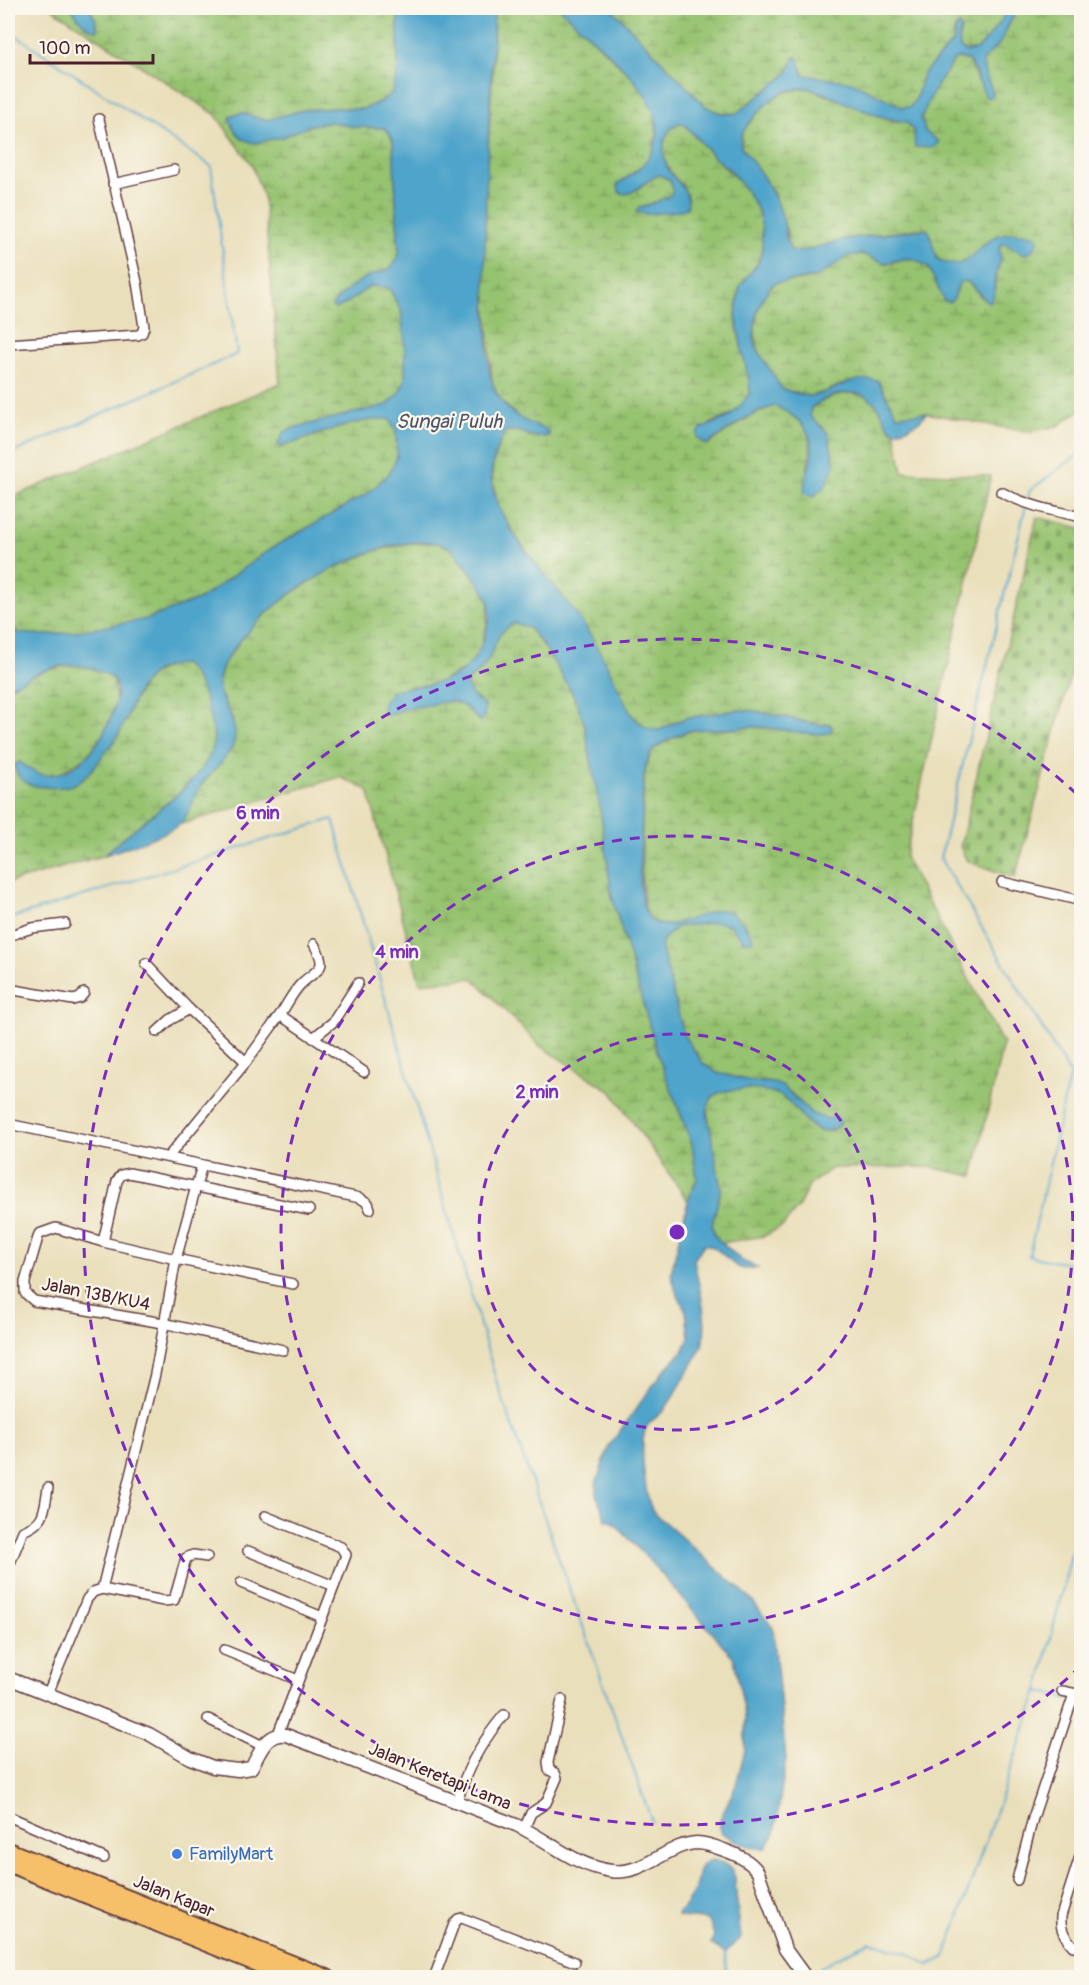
<svg xmlns="http://www.w3.org/2000/svg" width="1089" height="1985" viewBox="0 0 1089 1985" font-family="Pangolin,sans-serif">
	<style>
		.wetland { fill: url(#wetland-marsh); stroke: #70714e; stroke-width: 1.5 }
		.cemetery { fill: url(#cemetery-stones); stroke: #70714e; stroke-width: 1.5 }
		.water { fill: #4fa4cb; stroke: #4c627b; stroke-width: 1.5 }
		.lines { fill: none; stroke-linecap: round; stroke-linejoin: round }
		.stream { stroke: #4fa4cb; stroke-width: 2 }
		.minor-casing { stroke: #623c41; stroke-width: 12 }
		.tertiary-casing { stroke: #623c41; stroke-width: 15 }
		.trunk-casing { stroke: #623c41; stroke-width: 20 }
		.minor { stroke: #fff; stroke-width: 9 }
		.tertiary { stroke: #fff; stroke-width: 12 }
		.trunk { stroke: #f6c06b; stroke-width: 16 }
		.ring { fill: none; stroke: #7b2cbf; stroke-width: 3; stroke-dasharray: 10 8 }
		.shop-dot { fill: #3f7fe0; stroke: #fbf7ec; stroke-width: 2 }
		.labels { text-anchor: middle; stroke-width: 4.5; stroke-linejoin: round; paint-order: stroke }
		.street-label { font-size: 18px; fill: #4a1f2b; stroke: #fbf7ec }
		.shop-label { font-size: 18px; fill: #366cbe; stroke: #fbf7ec; text-anchor: start }
		.water-label { font-size: 20px; font-style: italic; fill: #4c546b; stroke: #fbf7ec }
		.centre { fill: #7b2cbf; stroke: #fbf7ec; stroke-width: 3 }
		.ring-label { font-size: 18px; text-anchor: middle; font-weight: bold; fill: #7b2cbf; stroke: #fbf7ec; stroke-width: 4.5; stroke-linejoin: round; paint-order: stroke }
	</style>
	<defs>
		<pattern id="wetland-marsh" width="20" height="14" patternUnits="userSpaceOnUse" patternTransform="scale(1.5)"><rect width="20" height="14" fill="#96c370"/><path d="M1 5h8M5 5V1M11 12h8M15 12V8" fill="none" stroke="#7c9e5c"/></pattern>
		<pattern id="cemetery-stones" width="16" height="16" patternUnits="userSpaceOnUse" patternTransform="scale(1.5)"><rect width="16" height="16" fill="#96c370"/><path d="M2 7V4a2 2 0 0 1 4 0v3zM10 15v-3a2 2 0 0 1 4 0v3z" fill="#7c9e5c"/></pattern>
	</defs>
	<rect width="100%" height="100%" fill="#fbf7ec"/>
	<filter id="ink" filterUnits="userSpaceOnUse"><feTurbulence type="fractalNoise" baseFrequency=".0167" numOctaves="2"/><feDisplacementMap in="SourceGraphic" scale="12" xChannelSelector="R" yChannelSelector="G"/><feConvolveMatrix kernelMatrix="1 2 1 2 8 2 1 2 1" color-interpolation-filters="sRGB"/></filter>
	<filter id="wash" filterUnits="userSpaceOnUse"><feTurbulence type="fractalNoise" baseFrequency=".008" numOctaves="4" result="noise"/><feDisplacementMap in="SourceGraphic" scale="24" xChannelSelector="R" yChannelSelector="G"/><feGaussianBlur stdDeviation="1.35" result="paint"/><feColorMatrix in="noise" values="0 0 0 0 0 0 0 0 0 0 0 0 0 0 0 0 0 1.4 0 .05"/><feComposite in="paint" operator="in"/></filter>
	<g filter="url(#wash)">
		<rect width="100%" height="100%" fill="#eadfbb"/>
		<!-- wetland -->
		<g class="wetland">
			<path d="M51 8H71L85 26 95 18 89 8H398V71L392 93 383 100 364 109 336 108 304 110 265 120 242 113 232 115 254 143 283 137 311 125 331 122 354 127 384 128 390 134 393 142 399 255C392 275 380 270 365 278 353 284 343 294 334 303L335 309 347 303 370 286 389 288 401 310 405 347V380L398 395 388 405 293 428 282 447C317 436 352 419 389 419L396 431 397 458 388 475 367 494 272 548 200 599 147 619 104 628 68 633 43 635 19 633 8 624V499L280 383 264 200 252 165 215 114Z"/>
			<path d="M494 8H560L635 80 654 107 657 135 652 152 646 163 618 184 619 192C633 200 646 177 660 175L670 180 673 190 669 197 643 207H639L645 214 676 211 687 208C686 203 686 194 684 189 681 182 672 177 669 170 660 154 661 131 679 123L684 124C694 134 703 145 712 155 728 172 750 187 759 210 764 225 766 251 757 264 752 271 744 278 741 286 737 293 737 305 736 313 734 333 754 380 749 394 744 410 726 418 711 423L702 443 707 445C729 431 749 414 775 406 818 425 813 444 804 484L825 429 810 416 809 411C816 402 828 398 838 395 861 389 873 395 884 417 887 424 888 427 895 431L903 472 991 476 905 857 1003 1044 973 1176 929 1167 833 1168 809 1185 798 1208 783 1226 764 1236 722 1243 714 1235 712 1225 721 1189 707 1111C709 1105 709 1099 715 1095 729 1086 770 1088 783 1097 795 1106 803 1123 817 1130 824 1133 832 1130 839 1126L812 1114 791 1093 774 1083 751 1081 717 1073 702 1062 684 1036 661 946 665 938 676 927 717 922 730 925 738 935 747 927 731 912 721 910 695 919 670 925 658 924 651 920 645 911 642 879V824L645 770 652 750 672 738 696 729 721 730 755 727 820 734 829 724 820 725 756 711 737 710 685 718 659 730 649 729 641 724 631 714 500 511C490 478 488 464 505 432 521 426 529 439 548 436L538 426 523 421 511 410 500 400 492 382 484 271 485 200 493 66Z"/>
			<path d="M611 8H1008L998 26 978 49 965 52 960 48 959 38 961 29 955 28 952 43 923 74 916 99 910 107H902L804 75 797 57H795L788 72 782 78 737 113C724 116 717 112 705 106Z"/>
			<path d="M1017 8H1081V409L1058 426 1028 432 926 413 897 415 878 381 840 385 825 392 809 396 782 389C763 360 746 341 760 305 763 297 767 287 775 283 784 279 794 282 803 280 807 280 812 277 816 275 830 269 843 253 860 254 870 254 880 265 891 263 900 261 906 256 917 260 933 266 938 287 945 301L954 298 959 283 964 281 968 282 983 299 995 292C993 277 1003 263 999 248L1002 244H1008L1021 253 1038 241 984 244C969 260 959 272 937 259L931 241 915 229 846 239 800 252 791 250 786 242 787 232 775 195 741 147 740 140 741 133 764 105 778 95 788 91 807 88 891 120 907 122 912 127 916 139 937 140 925 131 921 118 934 90 954 60 959 58 969 61 977 80 994 93 984 74 983 60 1000 43Z"/>
			<path d="M410 543H438L453 550 480 585 489 601 487 624 480 650 467 668 436 684 407 687 393 714C409 707 446 695 462 705 469 710 474 717 480 721L479 700 471 694 466 683C472 677 480 672 484 666 497 649 493 633 515 623L529 628 546 649 574 696 584 722 601 814 612 897 659 1058 692 1144 697 1179 688 1201 611 1091 540 1046 473 978 420 983 368 790 340 777 181 824 200 787 222 761 233 719 219 691V681L224 663 248 630 284 598 326 572 371 552Z"/>
			<path d="M172 664H185C197 677 205 695 209 713 212 726 217 741 211 753 193 793 134 823 105 855L8 883V688C39 670 83 652 114 680L116 705 102 736 86 757 60 773 47 775 36 773 19 762V777L83 780 119 734 136 696 151 675Z"/>
		</g>
		<!-- cemetery -->
		<polygon class="cemetery" points="1037,517 1081,528 1081,637 1015,878 967,861 960,847"/>
		<!-- water -->
		<g class="water">
			<path d="M71 8H89L95 18 98 30C85 31 78 16 71 8Z"/>
			<path d="M398 8H494C491 113 481 218 487 323 488 347 486 379 500 399 513 418 530 423 549 431V435C534 443 521 426 505 432 497 447 489 467 492 484 502 537 556 581 584 625 602 652 616 684 631 714L641 724 649 729 659 730 685 718 737 710 756 711 820 725 830 724 832 727 830 733 820 734C799 734 778 728 757 727 745 727 733 729 721 729 697 730 690 728 668 740 663 743 656 746 653 750 641 764 643 803 642 821 641 843 637 893 646 912 659 942 700 911 720 910 734 909 747 927 753 938L752 941H744L730 925 717 922 676 927 665 938 661 946 684 1036 702 1062 717 1073 751 1081 774 1083 782 1086 812 1114 827 1119 836 1117 841 1123C834 1129 825 1134 816 1129 803 1121 795 1105 783 1097 769 1088 729 1086 715 1095 709 1099 709 1105 707 1111L721 1189 712 1225 714 1235 742 1261 759 1268C754 1268 748 1269 744 1269 729 1266 722 1247 704 1244L694 1260C698 1284 709 1319 703 1342 701 1352 671 1401 664 1410 659 1416 651 1420 647 1426 638 1441 645 1496 653 1512L750 1598 773 1628 786 1759 775 1833 766 1848C750 1850 734 1840 720 1832V1819L736 1785 745 1750V1715L734 1658 651 1562 613 1522 606 1520 596 1494V1484L609 1446 662 1373 683 1351 689 1338 686 1311 676 1292 671 1273 688 1201 697 1179 692 1144 659 1058 612 897 601 814 584 722 574 696 546 649 529 628 515 623C493 633 497 649 484 666 480 672 472 677 466 683L471 694 485 706 484 717 480 721 464 706 452 701 404 709 386 715 382 708 384 701 393 690C419 685 445 686 466 668 480 657 493 620 489 602 488 594 459 555 453 550 449 547 441 543 436 543 393 536 336 565 301 587 275 604 212 656 219 690 223 706 236 719 235 737 235 752 208 775 199 788 193 799 189 816 180 824 170 834 120 849 105 855 134 823 193 793 211 753 217 741 212 726 209 713 205 695 197 677 184 664 173 664 160 667 151 675 135 690 129 713 120 732 116 740 110 747 104 754 84 783 72 792 36 786 24 784 17 777 14 765L19 762C29 768 36 775 48 775 61 775 75 767 85 758 100 745 125 700 114 680 111 675 103 673 98 671 68 656 34 673 8 688V624L19 633 43 635 68 633 147 619 200 599 272 548 367 494 388 475 397 457 396 431 389 419C352 419 316 436 281 447L278 444 284 432 293 428 387 405 398 395 405 380V347L401 310 389 288 370 286 347 303 335 309 332 306C339 296 354 284 365 278 380 270 392 275 399 255L393 142 390 134 384 128 354 127 331 122 311 125 283 137 254 143 242 139 234 129 230 119 232 115 242 113 265 120 304 110 336 108 364 109 383 100 392 92 398 71Z"/>
			<path d="M560 8H611L705 106C717 112 724 116 737 113L782 78 788 72 795 57 798 58 804 75 852 82 902 107H910L916 99 923 74 952 43 957 26 959 25 961 29 959 38 960 48 965 52 978 49 998 26 1008 8H1017L1000 43 983 60C982 74 992 84 993 96L987 98C981 90 974 65 969 61 966 59 962 59 959 58L954 60 934 90 921 118 925 131 939 142 933 148 915 147 914 132 907 122C882 119 860 109 837 99 828 95 817 89 807 88 786 87 768 100 756 115 748 125 738 133 741 147 758 168 773 189 782 215 786 227 784 240 791 250L800 252 846 239 925 229 929 231 937 259C970 278 975 241 1003 234 1013 231 1026 233 1036 236L1038 241 1033 250 1026 254C1017 253 1012 244 1002 244L999 248 1001 257 994 283 995 292 992 300 988 302 968 282 964 281 959 283 954 298 950 302 944 301 929 268 918 261 908 258 884 263 862 254 848 256 817 277 775 283 769 288 763 298 756 315 754 339 757 349 782 389C790 391 801 396 809 396 834 395 846 374 878 381L897 415 926 413C919 424 907 429 895 431 885 426 885 417 879 408 862 384 831 392 811 408L810 416 828 433 835 465 825 486 813 497 804 493C804 479 811 465 812 451 812 428 794 414 775 406L759 411 743 420 706 445 697 437 698 432 703 428 729 417 740 406 750 393 749 380 742 351 736 316 740 286 759 262 762 253V229L758 210 747 192 731 171 714 157 684 124 679 123C661 131 660 156 670 172 678 184 691 191 687 208 676 212 647 216 636 212L639 207H643L669 197 673 190 670 180 660 175C646 177 633 200 619 192L618 184C716 125 606 56 560 8Z"/>
			<path d="M713 1860C727 1863 737 1871 735 1885L741 1938 725 1953 711 1944 714 1935 709 1921C698 1917 689 1919 678 1916V1913C687 1905 695 1892 697 1880 699 1869 700 1862 713 1860Z"/>
		</g>
		<g class="lines">
			<!-- stream -->
			<g class="stream">
				<polyline points="8,30 211,166 237,354 8,455"/>
				<polyline points="1027,500 1030,490 1082,452"/>
				<polyline points="1026,505 940,858 1070,1074 1029,1256 1082,1267"/>
				<polyline points="8,919 333,819 497,1383 652,1822"/>
				<polyline points="1038,1691 1070,1699"/>
				<polyline points="725,1950 727,1978"/>
				<polyline points="810,1974 836,1958 870,1942 908,1953 929,1965 945,1957 1038,1691 1082,1510"/>
			</g>
		</g>
	</g>
	<g filter="url(#ink)">
		<g class="lines">
			<defs>
				<g id="minor">
					<polyline points="113,184 174,170"/>
					<polyline points="8,344 138,335 142,333 144,327 137,282 99,119"/>
					<path d="M1001 492C1027 506 1054 511 1082 517"/>
					<polyline points="1002,882 1082,901"/>
					<polyline points="8,936 32,928 65,924"/>
					<polyline points="146,963 189,1009"/>
					<polyline points="8,989 73,1000 80,998 84,993"/>
					<path d="M280 1015C287 1005 293 991 302 983 318 968 329 970 314 944"/>
					<polyline points="157,1032 170,1020 189,1009 246,1062"/>
					<polyline points="313,1038 333,1022 358,983"/>
					<polyline points="8,1124 360,1198 368,1203 370,1209"/>
					<polyline points="168,1157 246,1062 280,1015 364,1072"/>
					<polyline points="103,1242 117,1181 121,1175 129,1173 309,1210"/>
					<polyline points="283,1350 163,1323 34,1301 25,1293 25,1282 39,1234 56,1228 103,1242 176,1259 293,1284"/>
					<polyline points="265,1516 341,1547 346,1555 278,1734"/>
					<polyline points="248,1551 334,1586"/>
					<path d="M8 1568 23 1531C46 1522 44 1510 48 1488"/>
					<polyline points="241,1583 322,1617"/>
					<polyline points="102,1589 164,1601 174,1600 186,1558 193,1555 207,1557"/>
					<polyline points="224,1650 298,1680"/>
					<polyline points="1062,1691 1082,1695"/>
					<polyline points="48,1693 87,1599 93,1592 102,1589 155,1374 176,1259 202,1165"/>
					<polyline points="208,1719 263,1746"/>
					<path d="M457 1802C465 1771 483 1740 504 1715"/>
					<polyline points="8,1816 104,1858"/>
					<polyline points="524,1829 531,1813 546,1803 557,1778 555,1773 549,1770 548,1762 562,1700"/>
					<polyline points="1017,1880 1033,1818 1074,1694"/>
					<path d="M1073 1946C1064 1936 1060 1929 1061 1916L1082 1850"/>
					<polyline points="434,1978 454,1924 458,1919 462,1918 575,1962"/>
				</g>
				<path id="tertiary" d="M8 1678 149 1734 190 1758 213 1767 238 1770 251 1768C260 1753 266 1732 286 1735L516 1825C549 1840 572 1865 611 1871 644 1876 667 1844 697 1843 706 1843 716 1847 724 1850 738 1855 749 1860 758 1872L785 1949 806 1978"/>
				<g id="trunk">
					<polyline points="8,1851 327,1978"/>
					<polyline points="8,1863 294,1978"/>
				</g>
			</defs>
			<!-- minor casing -->
			<use href="#minor" class="minor-casing"/>
			<!-- tertiary casing -->
			<use href="#tertiary" class="tertiary-casing"/>
			<!-- trunk casing -->
			<use href="#trunk" class="trunk-casing"/>
			<!-- minor -->
			<use href="#minor" class="minor"/>
			<!-- tertiary -->
			<use href="#tertiary" class="tertiary"/>
			<!-- trunk -->
			<use href="#trunk" class="trunk"/>
		</g>
	</g>
	<!-- distance rings -->
	<g class="ring">
		<circle cx="677" cy="1232" r="198"/>
		<circle cx="677" cy="1232" r="396"/>
		<path d="M1081 1666A593 593 0 1 1 1081 798"/>
	</g>
	<!-- markers -->
	<circle class="shop-dot" cx="177" cy="1854" r="6"/>
	<g class="labels">
		<!-- street labels -->
		<g class="street-label">
			<text transform="translate(96 1294) rotate(11)" y="6">Jalan 13B/KU4</text>
			<text transform="translate(440 1776) rotate(22)" y="6">Jalan Keretapi Lama</text>
			<text transform="translate(174 1896) rotate(22)" y="6">Jalan Kapar</text>
		</g>
		<!-- shop labels -->
		<g class="shop-label">
			<text x="189" y="1860">FamilyMart</text>
		</g>
		<!-- water labels -->
		<g class="water-label">
			<text x="449" y="428">Sungai Puluh</text>
		</g>
	</g>
	<circle cx="677" cy="1232" r="9" class="centre"/>
	<g class="ring-label">
		<text x="258" y="819">6 min</text>
		<text x="397" y="958">4 min</text>
		<text x="537" y="1098">2 min</text>
	</g>
	<!-- margin -->
	<rect width="1089" height="1985" fill="none" stroke="#fbf7ec" stroke-width="30"/>
	<!-- scale -->
	<path d="M30 54v9h123v-9" fill="none" stroke="#4a1f2b" stroke-width="3"/>
	<text x="39" y="54" font-size="18" fill="#4a1f2b" stroke="#fbf7ec" stroke-width="4.5" paint-order="stroke">100 m</text>
</svg>
